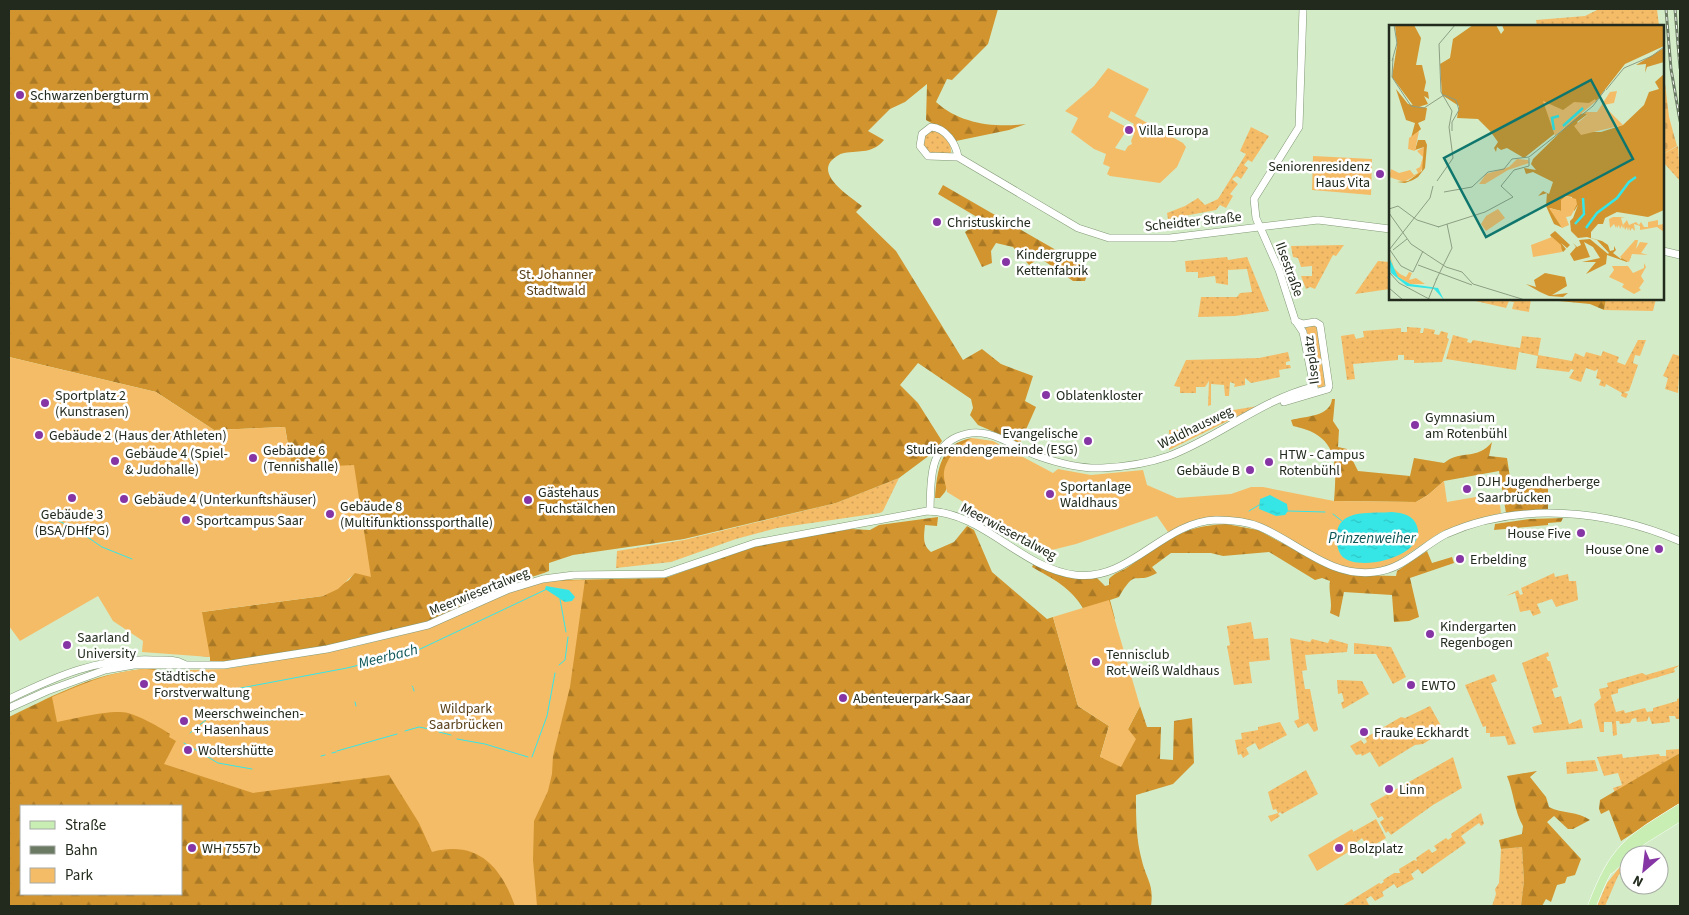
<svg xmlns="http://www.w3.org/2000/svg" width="1689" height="915" viewBox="0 0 1689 915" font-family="'Source Sans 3',sans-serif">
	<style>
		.grass { fill: url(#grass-dots) }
		.forest { fill: url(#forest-firs); fill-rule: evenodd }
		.cemetery { fill: url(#cemetery-stones) }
		.park { fill: #f5bc68; fill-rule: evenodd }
		.water { fill: url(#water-ripples) }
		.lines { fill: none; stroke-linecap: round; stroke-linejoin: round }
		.stream { stroke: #36e6e7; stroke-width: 1 }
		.secondary-casing { stroke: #819875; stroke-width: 8 }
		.primary-casing { stroke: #fff; stroke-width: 9 }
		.secondary { stroke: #fff; stroke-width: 7 }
		.primary { stroke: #c8eeb3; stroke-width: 8 }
		.rail-casing { stroke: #6b7a63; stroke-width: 3 }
		.rail { stroke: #fff; stroke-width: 1; stroke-dasharray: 4; stroke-linecap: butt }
		.poi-dot { fill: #8635a4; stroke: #fff; stroke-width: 2 }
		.labels { text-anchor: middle; stroke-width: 5; stroke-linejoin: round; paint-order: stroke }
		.poi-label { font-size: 14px; fill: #212a1c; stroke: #fff; text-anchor: start }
		.street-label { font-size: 14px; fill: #212a1c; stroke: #fff }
		.park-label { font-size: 14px; fill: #583f17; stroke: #fff }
		.water-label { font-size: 15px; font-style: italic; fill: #0d5656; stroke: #fff }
		.inset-river { fill: none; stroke: #36e6e7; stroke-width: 2.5 }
		.inset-road { fill: none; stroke: #8c9e83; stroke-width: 1 }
		.view { fill: #0f766e; fill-opacity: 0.15; stroke: #0f766e; stroke-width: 2.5 }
		.inset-edge { fill: none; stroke: #212a1c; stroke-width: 2.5 }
	</style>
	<defs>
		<pattern id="grass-dots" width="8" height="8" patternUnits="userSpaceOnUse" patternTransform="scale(1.25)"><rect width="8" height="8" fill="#f5bc68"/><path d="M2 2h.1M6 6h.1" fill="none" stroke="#d2a25a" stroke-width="1.8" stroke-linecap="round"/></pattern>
		<pattern id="forest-firs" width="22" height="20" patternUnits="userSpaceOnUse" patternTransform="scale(1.25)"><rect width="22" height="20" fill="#d2942e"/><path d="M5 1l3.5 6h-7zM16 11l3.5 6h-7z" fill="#aa7926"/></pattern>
		<pattern id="cemetery-stones" width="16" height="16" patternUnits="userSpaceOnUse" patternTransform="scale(1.25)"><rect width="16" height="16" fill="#f5bc68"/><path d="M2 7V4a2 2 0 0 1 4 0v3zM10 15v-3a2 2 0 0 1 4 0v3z" fill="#d2a25a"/></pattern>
		<pattern id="water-ripples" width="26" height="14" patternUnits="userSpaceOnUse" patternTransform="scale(1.25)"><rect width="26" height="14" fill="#36e6e7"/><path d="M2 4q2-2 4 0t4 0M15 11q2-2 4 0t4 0" fill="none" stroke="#2fc5c6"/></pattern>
	</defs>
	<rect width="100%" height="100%" fill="#d3ecc7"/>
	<!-- grass -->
	<g class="grass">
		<polygon points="1599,9 1657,9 1659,26 1537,26 1536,20 1585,16"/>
		<polygon points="1251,127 1269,136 1252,162 1248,160 1244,165 1248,168 1241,179 1237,176 1232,179 1238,184 1230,194 1233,196 1226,208 1220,205 1216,210 1168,219 1167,213 1185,206 1198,198 1205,205 1218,199 1246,154 1240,151"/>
		<path d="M932 130C943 132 952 142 951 154H932L923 147V136Z"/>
		<polygon points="1678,146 1680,181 1663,162 1663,154"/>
		<polygon points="1344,245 1336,256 1333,255 1315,289 1310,287 1306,289 1301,276 1312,276 1312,266 1301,267 1298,258 1293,257 1291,246"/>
		<polygon points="1227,257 1228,260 1247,257 1269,311 1235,316 1198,317 1201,297 1237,297 1240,293 1252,292 1247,269 1228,270 1228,285 1216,283 1215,276 1198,278 1198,272 1186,272 1185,261"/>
		<polygon points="1378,261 1390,262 1390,289 1355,294"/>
		<polygon points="1467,299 1531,299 1529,312 1512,309 1514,302 1509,301 1506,308"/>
		<polygon points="1606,299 1656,299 1653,311 1604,310"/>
		<polygon points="1407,327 1421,328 1420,333 1423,333 1424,328 1435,330 1434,334 1439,335 1441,331 1448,333 1447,338 1449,339 1442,362 1414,363 1414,360 1404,360 1404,355 1398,355 1398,360 1353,364 1355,379 1347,380 1341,336 1354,334 1356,339 1364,337 1363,331 1401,328 1401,332 1407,332"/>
		<polygon points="1453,335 1468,339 1467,342 1471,343 1473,340 1520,348 1522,336 1541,338 1538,355 1572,361 1575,353 1584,357 1586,352 1601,356 1603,351 1619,357 1617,362 1625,365 1638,340 1646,340 1640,356 1635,355 1633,363 1638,365 1629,391 1624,392 1628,394 1626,398 1621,396 1622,393 1606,384 1605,387 1599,385 1601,380 1596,378 1598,369 1595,371 1586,368 1581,382 1569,378 1574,370 1571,369 1569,372 1536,368 1538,356 1519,352 1516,370 1446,359"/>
		<polygon points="1288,352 1290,361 1286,362 1286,365 1290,365 1291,368 1279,370 1280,377 1251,383 1245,378 1245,385 1234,387 1235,384 1230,382 1229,396 1225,396 1224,385 1211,384 1211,405 1208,406 1209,381 1205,387 1196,387 1196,393 1180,393 1180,387 1174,386 1186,360 1259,358"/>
		<polygon points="1673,354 1680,356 1678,393 1665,389 1668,378 1663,376"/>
		<polygon points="1258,406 1169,450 1169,430 1207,429 1207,417 1210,416 1210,423 1223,419 1221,412"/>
		<polygon points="899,478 883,511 880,513 777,528 736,539 671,562 616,568 617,551 684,540 836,503"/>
		<polygon points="1554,573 1555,577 1568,574 1569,581 1576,581 1578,600 1556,607 1552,599 1537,604 1541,613 1533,616 1530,610 1520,612 1515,593 1506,596 1518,590 1520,595 1523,594 1521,588"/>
		<polygon points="1251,622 1254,639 1268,638 1270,660 1249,662 1252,683 1234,685 1227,646 1230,645 1227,626"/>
		<polygon points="1290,638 1310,642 1312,639 1328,643 1330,639 1348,644 1347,652 1305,655 1307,670 1302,671 1305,689 1310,689 1318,730 1314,732 1308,723 1298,728 1294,721 1299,719"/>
		<polygon points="1354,643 1391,647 1406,677 1393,684 1376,654 1354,654"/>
		<polygon points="1548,652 1549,656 1546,657 1548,661 1550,661 1558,687 1552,689 1555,698 1561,696 1569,724 1581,719 1583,728 1534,733 1532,727 1542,724 1522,663"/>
		<polygon points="1680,665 1674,669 1675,672 1618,689 1618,693 1611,695 1616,712 1624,710 1625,713 1645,708 1647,712 1653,711 1653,708 1677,701 1677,699 1680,698 1680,719 1676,719 1675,716 1669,716 1670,722 1652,724 1649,716 1647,721 1637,722 1636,718 1632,719 1630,723 1620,724 1619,721 1616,721 1617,735 1613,736 1612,722 1604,722 1604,732 1600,732 1594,704 1601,698 1599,689 1608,687 1607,683 1642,673 1646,675"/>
		<polygon points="1494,674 1497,681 1491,683 1516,744 1508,745 1505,736 1490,737 1490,733 1486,733 1486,726 1483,727 1465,685"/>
		<polygon points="1337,680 1362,681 1369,694 1343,709 1341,703 1344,701 1342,693 1338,694"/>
		<polygon points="1430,706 1444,731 1423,744 1415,745 1379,767 1370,752 1362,756 1361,754 1356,755 1350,746 1361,740 1364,744 1367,742 1365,738 1401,717 1405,718"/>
		<polygon points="1280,722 1287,735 1259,750 1255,743 1246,748 1249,754 1243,758 1241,754 1238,755 1235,740 1242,739 1241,733 1258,730 1258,727"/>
		<polygon points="1680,749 1680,753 1615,793 1613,788 1622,785 1618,773 1604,776 1597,757 1622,754 1623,758 1659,754 1660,756 1666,756 1666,750"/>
		<polygon points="1453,757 1462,788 1433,805 1391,835 1388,831 1386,833 1380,822 1384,819 1382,816 1378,818 1370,804"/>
		<polygon points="1595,760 1598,771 1567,774 1566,762"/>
		<polygon points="1306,770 1318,794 1282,814 1280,812 1278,814 1280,816 1271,822 1268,816 1278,813 1276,809 1273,810 1268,792"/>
		<polygon points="1481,813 1484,824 1481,826 1479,823 1461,836 1466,843 1422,874 1418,869 1411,874 1414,879 1397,888 1394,884 1382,892 1384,896 1375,901 1371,896 1366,899 1369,905 1366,906 1342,906 1379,883 1381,884 1384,882 1383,880 1394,873 1400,873 1399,869 1414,860 1417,861 1416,858 1429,849 1432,853 1437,850 1434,846 1446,838 1448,840 1452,837 1451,834"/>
		<polygon points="1376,819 1386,838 1374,845 1372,843 1367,846 1362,838 1358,841 1353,832"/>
		<polygon points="1522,847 1524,881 1521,906 1492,906 1496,894 1495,889 1499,883 1501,849"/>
		<polygon points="1623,863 1627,866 1618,876 1605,906 1597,906 1607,883"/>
	</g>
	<!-- forest -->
	<g class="forest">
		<path d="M9 9H998L988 44 952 80 947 79 936 102C960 124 995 128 1026 124L1009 130 956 141 950 134 926 120 927 84 905 102 890 109 868 131 884 140C872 154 861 150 844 153 839 154 835 157 831 161 818 177 851 197 862 206L856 212 896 251 963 360 982 349 1001 364 1033 376 1025 401 1036 407 1020 443 978 425 970 415 973 408 971 399 918 363 900 385 918 403 942 441 934 452 899 478 836 503 684 539 573 555 549 563V571L544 573 510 584 426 622 332 645 238 661H210V657L201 656 174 621 202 612 323 596 349 580 355 572 292 468 285 427 214 430 156 392 9 357Z"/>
		<polygon points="943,185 1089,269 1085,281 1073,281 1040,258 1029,265 1013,247 996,243 991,251 992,263 982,267 965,232 982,220 938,194"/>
		<polygon points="1538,299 1606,299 1604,310 1590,304"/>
		<path d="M1332 399H1335L1333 421 1339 430 1338 447 1347 449 1358 471 1410 476 1414 458 1444 463C1461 449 1477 461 1492 442L1489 456 1507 458 1511 484 1548 480V509L1506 513 1499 471 1444 481 1428 495 1416 502 1334 501C1337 462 1338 435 1293 426L1291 420C1306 416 1330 417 1332 399Z"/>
		<path d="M972 438 966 444 945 492 940 498H935C937 471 940 443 972 438Z"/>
		<path d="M938 517 937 526 925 525C924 536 922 545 931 552L954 542 967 526 974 530 992 572 1047 619 1053 617 1078 706 1109 726 1100 757 1128 729 1140 706 1147 727H1161L1160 759 1173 760 1174 721 1192 718 1194 763 1173 784 1136 795C1136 818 1136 839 1142 861 1147 881 1154 884 1151 906H9V717C47 699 88 676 130 671 137 670 146 668 153 669 164 671 180 678 190 670L293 686 552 583 563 580 665 578 741 551 771 542 851 529 870 530 879 525ZM21 806H181V894H21Z"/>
		<polygon points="1563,518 1561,522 1548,523 1548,525 1494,530 1495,524 1530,519"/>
		<path d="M1226 524 1258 530 1306 556 1354 575 1396 576 1397 571 1427 551 1432 563 1452 557 1454 563 1410 578 1419 617 1409 621 1394 622 1392 595 1344 592 1339 617 1330 613C1333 602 1328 592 1330 581L1322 578 1315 580 1269 552 1223 556 1211 553H1171L1152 567 1157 573C1134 586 1137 566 1119 597L1110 600 1115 619 1084 610C1072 588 1053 579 1032 567L1034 563 1067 577 1097 578 1105 586 1109 585V579C1114 573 1122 571 1128 567 1165 542 1180 526 1226 524Z"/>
		<polygon points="1680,753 1680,803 1621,841 1609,810 1601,814 1599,809 1600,800"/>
		<path d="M1537 771 1530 777 1546 797 1549 807C1562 814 1578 811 1590 820L1573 829H1568L1554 816 1547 822 1581 859 1575 875 1567 877 1565 883 1557 885 1551 902 1546 899 1542 906H1521L1524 881 1522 847 1501 849 1499 840 1522 834 1523 826C1514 811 1514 793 1507 776Z"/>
	</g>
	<!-- cemetery -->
	<polygon class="cemetery" points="1663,66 1669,117 1677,146 1663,154"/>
	<!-- park -->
	<g class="park">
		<path d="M1108 68 1149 89 1135 116 1183 143 1186 147 1177 167 1160 183 1110 176 1107 174 1110 167 1103 164 1106 154 1094 149 1071 132 1078 118 1065 111 1094 86ZM1111 111 1134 124 1130 132 1134 134 1131 141 1132 144 1128 146 1125 151 1115 148 1128 128 1108 117Z"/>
		<polygon points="1313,156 1372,159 1371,195 1312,190"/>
		<polygon points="1308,325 1317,326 1327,384 1321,388 1316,386 1305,329"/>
		<polygon points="9,357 156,392 214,430 285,427 292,468 354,465 371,577 355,573 338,589 323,596 202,612 210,657 142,652 143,641 113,621 98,596 20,641 9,626"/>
		<path d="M972 438 993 441 1053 473 1058 469 1091 475 1143 470 1147 485 1177 498 1231 494 1251 487H1263L1334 501 1416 502 1428 495 1444 481 1447 502 1493 494 1499 497 1501 513 1441 532 1393 564 1372 570H1360L1332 564 1259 524 1192 522 1168 532 1157 516 1076 544 1044 552 947 492C946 486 943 478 944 472 946 458 960 444 972 438Z"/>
		<path d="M585 580 570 687 553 756 552 774 548 791 534 821 533 860 537 906H515C501 867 478 840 432 852L419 823 389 775 253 793 164 764 176 741 169 737 170 734C160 727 139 716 128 713 110 709 75 719 57 722L52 697C83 684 111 671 145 669 158 669 178 679 190 670L225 669 345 649 429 628 508 592 531 585 551 581Z"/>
		<polygon points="1109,600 1140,706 1128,729 1136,739 1121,767 1100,757 1109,726 1078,706 1053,617"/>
		<polygon points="1352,829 1358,841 1353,844 1355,848 1317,871 1308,855"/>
	</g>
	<!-- water -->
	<g class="water">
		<polygon points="1270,495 1287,504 1288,511 1285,515 1276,516 1259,509 1260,499"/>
		<path d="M1392 512C1403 513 1413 515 1417 526 1428 557 1355 574 1341 555 1337 549 1336 540 1337 532 1341 508 1373 514 1392 512Z"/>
		<polygon points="546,586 569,590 575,597 572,601 565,602 545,589"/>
	</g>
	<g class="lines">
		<!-- stream -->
		<g class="stream">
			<polyline points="1249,511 1259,505"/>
			<polyline points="1288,511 1325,512"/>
			<polyline points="1333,514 1342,521"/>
			<polyline points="53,518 77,530 102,547 132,559"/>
			<polyline points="560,599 566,632"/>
			<polyline points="559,665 565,660 568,637"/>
			<polyline points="412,686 413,687"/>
			<polyline points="413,688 414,691"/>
			<polyline points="204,692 225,691 347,668 416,651 547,589"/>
			<polyline points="355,702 356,706"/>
			<polyline points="297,712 298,715"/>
			<polyline points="265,713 266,715"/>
			<polyline points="298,719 299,719"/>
			<polyline points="260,720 292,719"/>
			<polyline points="405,731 419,727 434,730"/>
			<polyline points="439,732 451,735"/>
			<polyline points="190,733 207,719"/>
			<polyline points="457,739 485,744 528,757"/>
			<polyline points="184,743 218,763 252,769"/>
			<polyline points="337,751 397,734"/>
			<polyline points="332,753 336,752"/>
			<polyline points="321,756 325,755"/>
			<polyline points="532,757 547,716 555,673"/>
		</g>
		<defs>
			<g id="secondary">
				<polyline points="1303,9 1299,127 1254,199 1256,218 1279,270 1295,320 1303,332 1315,392"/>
				<path d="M958 157C956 144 946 128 931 127L922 134 920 146 928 156 958 157 1078 228 1109 238H1170L1318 220 1390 229"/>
				<polyline points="1663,251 1680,255"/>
				<polyline points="1284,402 1328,389 1329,386 1320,325 1315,322 1303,324 1295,321"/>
				<path d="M930 511C931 484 928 450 957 437 987 423 1011 446 1038 456 1058 463 1081 469 1102 468 1123 467 1149 463 1169 456 1219 437 1261 400 1313 387"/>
				<path d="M9 699C59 675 97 658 153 660 164 660 175 659 184 664"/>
				<path d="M9 708 47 691 105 670 134 665H224L327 649 428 625 507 590 543 579 574 575 664 574 755 543 927 511C984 512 1020 568 1075 575 1130 582 1162 522 1216 520 1231 520 1246 521 1260 527 1298 543 1331 578 1375 572 1404 569 1422 546 1446 534 1520 501 1608 510 1680 541"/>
			</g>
			<g id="primary">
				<polyline points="1611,869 1643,840 1680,817"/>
				<path d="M1592 906C1614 848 1628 840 1680 808"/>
			</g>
		</defs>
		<!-- secondary casing -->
		<use href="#secondary" class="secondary-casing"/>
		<!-- primary casing -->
		<use href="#primary" class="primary-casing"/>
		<!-- secondary -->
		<use href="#secondary" class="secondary"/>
		<!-- primary -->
		<use href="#primary" class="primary"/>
		<defs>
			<g id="rail">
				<polyline points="1666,9 1671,69 1680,121"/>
				<polyline points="1675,9 1680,68"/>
			</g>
		</defs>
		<!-- rail casing -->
		<use href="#rail" class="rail-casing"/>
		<!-- rail -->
		<use href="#rail" class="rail"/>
	</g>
	<!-- markers -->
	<g class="poi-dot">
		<circle cx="20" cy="95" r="5"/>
		<circle cx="1129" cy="130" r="5"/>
		<circle cx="1380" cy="174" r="5"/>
		<circle cx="937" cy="222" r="5"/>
		<circle cx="1006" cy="262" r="5"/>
		<circle cx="1046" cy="395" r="5"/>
		<circle cx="45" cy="403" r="5"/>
		<circle cx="1415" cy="425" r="5"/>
		<circle cx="39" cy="435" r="5"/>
		<circle cx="1088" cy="441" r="5"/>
		<circle cx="253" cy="458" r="5"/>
		<circle cx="115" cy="461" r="5"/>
		<circle cx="1269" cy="462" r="5"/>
		<circle cx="1250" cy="470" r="5"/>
		<circle cx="1467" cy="489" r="5"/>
		<circle cx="1050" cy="494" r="5"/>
		<circle cx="72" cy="498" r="5"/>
		<circle cx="124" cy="499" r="5"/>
		<circle cx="528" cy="500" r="5"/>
		<circle cx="330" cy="514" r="5"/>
		<circle cx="186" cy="520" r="5"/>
		<circle cx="1581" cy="533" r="5"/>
		<circle cx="1659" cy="549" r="5"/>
		<circle cx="1460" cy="559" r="5"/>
		<circle cx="1430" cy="634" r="5"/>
		<circle cx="67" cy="645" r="5"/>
		<circle cx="1096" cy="662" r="5"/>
		<circle cx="144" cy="684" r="5"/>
		<circle cx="1411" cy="685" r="5"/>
		<circle cx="843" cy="698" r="5"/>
		<circle cx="184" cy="721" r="5"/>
		<circle cx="1364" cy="732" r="5"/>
		<circle cx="188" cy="750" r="5"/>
		<circle cx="1389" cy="789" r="5"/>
		<circle cx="192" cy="848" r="5"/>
		<circle cx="1339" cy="848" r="5"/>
	</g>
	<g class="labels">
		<!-- poi labels -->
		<g class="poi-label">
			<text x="30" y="100">Schwarzenbergturm</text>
			<text x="1139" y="135">Villa Europa</text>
			<text x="1370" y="171" text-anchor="end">Seniorenresidenz<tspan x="1370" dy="16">Haus Vita</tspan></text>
			<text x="947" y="227">Christuskirche</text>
			<text x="1016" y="259">Kindergruppe<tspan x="1016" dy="16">Kettenfabrik</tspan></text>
			<text x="55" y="400">Sportplatz 2<tspan x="55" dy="16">(Kunstrasen)</tspan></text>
			<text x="1056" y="400">Oblatenkloster</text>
			<text x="1425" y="422">Gymnasium<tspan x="1425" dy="16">am Rotenbühl</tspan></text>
			<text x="1078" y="438" text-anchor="end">Evangelische<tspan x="1078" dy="16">Studierendengemeinde (ESG)</tspan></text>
			<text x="49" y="440">Gebäude 2 (Haus der Athleten)</text>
			<text x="263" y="455">Gebäude 6<tspan x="263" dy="16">(Tennishalle)</tspan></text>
			<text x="125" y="458">Gebäude 4 (Spiel-<tspan x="125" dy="16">&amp; Judohalle)</tspan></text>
			<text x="1279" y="459">HTW - Campus<tspan x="1279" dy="16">Rotenbühl</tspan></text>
			<text x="1240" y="475" text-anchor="end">Gebäude B</text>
			<text x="1477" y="486">DJH Jugendherberge<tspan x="1477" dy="16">Saarbrücken</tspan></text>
			<text x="1060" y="491">Sportanlage<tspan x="1060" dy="16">Waldhaus</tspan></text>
			<text x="538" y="497">Gästehaus<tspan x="538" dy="16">Fuchstälchen</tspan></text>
			<text x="134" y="504">Gebäude 4 (Unterkunftshäuser)</text>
			<text x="340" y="511">Gebäude 8<tspan x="340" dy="16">(Multifunktionssporthalle)</tspan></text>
			<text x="72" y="519" text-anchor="middle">Gebäude 3<tspan x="72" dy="16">(BSA/DHfPG)</tspan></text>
			<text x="196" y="525">Sportcampus Saar</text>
			<text x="1571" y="538" text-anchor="end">House Five</text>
			<text x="1649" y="554" text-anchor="end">House One</text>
			<text x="1470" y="564">Erbelding</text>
			<text x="1440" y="631">Kindergarten<tspan x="1440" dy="16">Regenbogen</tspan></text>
			<text x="77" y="642">Saarland<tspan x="77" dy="16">University</tspan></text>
			<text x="1106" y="659">Tennisclub<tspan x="1106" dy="16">Rot-Weiß Waldhaus</tspan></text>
			<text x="154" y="681">Städtische<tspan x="154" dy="16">Forstverwaltung</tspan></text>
			<text x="1421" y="690">EWTO</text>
			<text x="853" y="703">Abenteuerpark-Saar</text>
			<text x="194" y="718">Meerschweinchen-<tspan x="194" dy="16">+ Hasenhaus</tspan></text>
			<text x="1374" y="737">Frauke Eckhardt</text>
			<text x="198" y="755">Woltershütte</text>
			<text x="1399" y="794">Linn</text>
			<text x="202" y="853">WH 7557b</text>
			<text x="1349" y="853">Bolzplatz</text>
		</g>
		<!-- street labels -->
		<g class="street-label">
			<text transform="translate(1193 221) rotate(-6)" y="5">Scheidter Straße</text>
			<text transform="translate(1290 269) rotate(70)" y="5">Ilsestraße</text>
			<text transform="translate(1311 360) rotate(-97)" y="5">Ilseplatz</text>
			<text transform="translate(1195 427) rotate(-26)" y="5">Waldhausweg</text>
			<text transform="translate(1009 531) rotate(28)" y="5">Meerwiesertalweg</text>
			<text transform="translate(479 591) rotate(-22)" y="5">Meerwiesertalweg</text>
		</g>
		<!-- park labels -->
		<g class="park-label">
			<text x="556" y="279">St. Johanner<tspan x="556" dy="16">Stadtwald</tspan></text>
			<text x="466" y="713">Wildpark<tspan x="466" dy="16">Saarbrücken</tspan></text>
		</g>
		<!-- water labels -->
		<g class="water-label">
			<text x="1372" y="543">Prinzenweiher</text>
			<text transform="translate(388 656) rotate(-14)" y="5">Meerbach</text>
		</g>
	</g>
	<!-- overview -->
	<g transform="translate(1389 25)">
		<rect width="275" height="275" fill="#d3ecc7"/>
		<path d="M35 122V140L31 148 15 157 0 152 2 144 10 148 21 145 25 150 29 148 27 144 31 142 34 132 28 126ZM224 192H231L236 193H232L234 200 238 195 240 200 247 197 250 200 252 197 255 202H259V197L269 195V200L275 199V207L268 202 251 205V201L245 199 246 206 243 203 241 206 240 202 239 206 238 202 236 205 235 201 234 204 233 200 231 204 230 200 228 203V200L227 203 225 199 221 203 220 194Z" fill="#f5bc68"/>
		<path d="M6 0H25L32 13 27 40H33L37 57 35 66 39 67 40 74 35 71 39 79 26 83 3 52 8 20ZM84 0H107L112 9 115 5 113 0H275V21L236 39 207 76 135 133 118 123 112 125 108 122 107 127 105 123 109 117 101 106 89 94 68 93 70 81 53 70 51 39 61 33 64 14ZM275 23V37L258 42 256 48 257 39 247 40ZM275 49V185L259 192 228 187 216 193 214 199H209L202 207V213L213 216 219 220 221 226 225 225V221L227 225 224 228 232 234 238 225 242 232 238 237 218 230 217 239 197 249 207 237H193L211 233 204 222 195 217 201 232 185 236 181 229 187 222 184 218 188 222 192 220 190 215 201 214 219 229 220 228 208 215 198 212 189 213 182 206 181 196 184 193 189 180 182 191 185 186 183 172 177 171 172 178V186L161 183 174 203 165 199 157 181 158 168 149 171 154 166 160 169 164 157 144 147 137 149 135 143 147 145 142 139 144 134 190 89 200 88 188 97 197 107H212L234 100 255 80 260 67 270 64 266 57ZM7 64 19 79 38 83 36 95 29 98 32 104 22 113 26 98 17 95ZM29 115H36L38 120 36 143 29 152 24 155 16 158 8 157 19 156 33 146 35 122 26 125ZM166 206 181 220 178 223 172 218 177 224 174 227 161 210ZM156 248 176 252 178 261 163 270 179 268 174 272 160 271 151 267 137 259 147 262 145 255Z" fill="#d2942e"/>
		<path d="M109 184 116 193 97 206 92 199 97 191Z" fill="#f5bc68"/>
		<path d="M228 66 225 78 214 80 234 100 192 110 185 101 198 90 195 87H208L221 67ZM206 74 207 76 166 111 154 76 174 85 185 77 200 78ZM30 106 26 126 19 124 20 113ZM128 134 139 135 140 138 119 145 96 159H90L97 149 120 142ZM177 171 187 174 188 179 182 191 177 192 180 200 173 203 160 183 172 186V175ZM163 212 172 220 173 227 144 232 142 220ZM246 215H249L247 224 251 217 259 218 252 228 259 230 243 229 240 237 234 234 231 232ZM0 227 5 243 11 249 17 252 20 247 23 248 20 255 27 253 36 259H21L9 252 5 247ZM255 238 257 242 252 251 255 256 250 263 252 265 245 269 233 262 235 259 220 252 225 245 223 241H239L244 248 255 243Z" fill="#f5bc68"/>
		<path d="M0 232 9 252 21 259 49 263 55 275 45 264 18 261 2 248Z" fill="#36e6e7"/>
		<path class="inset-river" d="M174 101 194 83M165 105 163 93 170 91M186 199 195 189 194 173M197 203 208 188 228 173 240 157 247 152"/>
		<path class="inset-road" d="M4 33 3 52 22 81 35 83 55 70 67 75 70 85 63 97V106M3 36 8 18 5 0M217 65 235 43 263 31 275 22M48 156 64 133 60 102 63 86 52 67 50 19 66 0M112 161 125 145 140 141V133M55 167 83 162 99 147 115 144 123 134 140 132 204 81 216 65M0 184 9 181 28 195 50 202M0 188 22 219 57 242 73 247 84 259 136 275M49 202 96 187 124 172 112 161M0 225 41 173 44 161M1 225 12 241 24 247 34 226M4 225 18 214M29 240 83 260M0 247 10 258 42 275M47 255 63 223 58 199M0 263 14 275M39 275 48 253"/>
		<path class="view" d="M202 55 244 134 97 212 55 133Z"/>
		<rect width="275" height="275" class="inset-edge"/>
	</g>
	<!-- border -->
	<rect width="1689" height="915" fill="none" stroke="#212a1c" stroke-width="20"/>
	<!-- legend -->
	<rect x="20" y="805" width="162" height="90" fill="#ffffff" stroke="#a6aaa4"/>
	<rect x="30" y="821" width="25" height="8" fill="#c8eeb3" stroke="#a6aaa4"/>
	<text x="65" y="830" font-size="15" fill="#212a1c">Straße</text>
	<rect x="30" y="846" width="25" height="8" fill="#6b7a63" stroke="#a6aaa4"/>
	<text x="65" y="855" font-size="15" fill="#212a1c">Bahn</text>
	<rect x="30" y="868" width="25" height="15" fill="#f5bc68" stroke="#a6aaa4"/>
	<text x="65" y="880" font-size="15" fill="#212a1c">Park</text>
	<!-- north arrow -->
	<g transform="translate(1644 870) rotate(208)"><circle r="24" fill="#ffffff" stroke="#a6aaa4"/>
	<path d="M0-4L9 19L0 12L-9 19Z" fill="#8635a4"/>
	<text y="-8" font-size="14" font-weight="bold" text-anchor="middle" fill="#212a1c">N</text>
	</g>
</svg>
